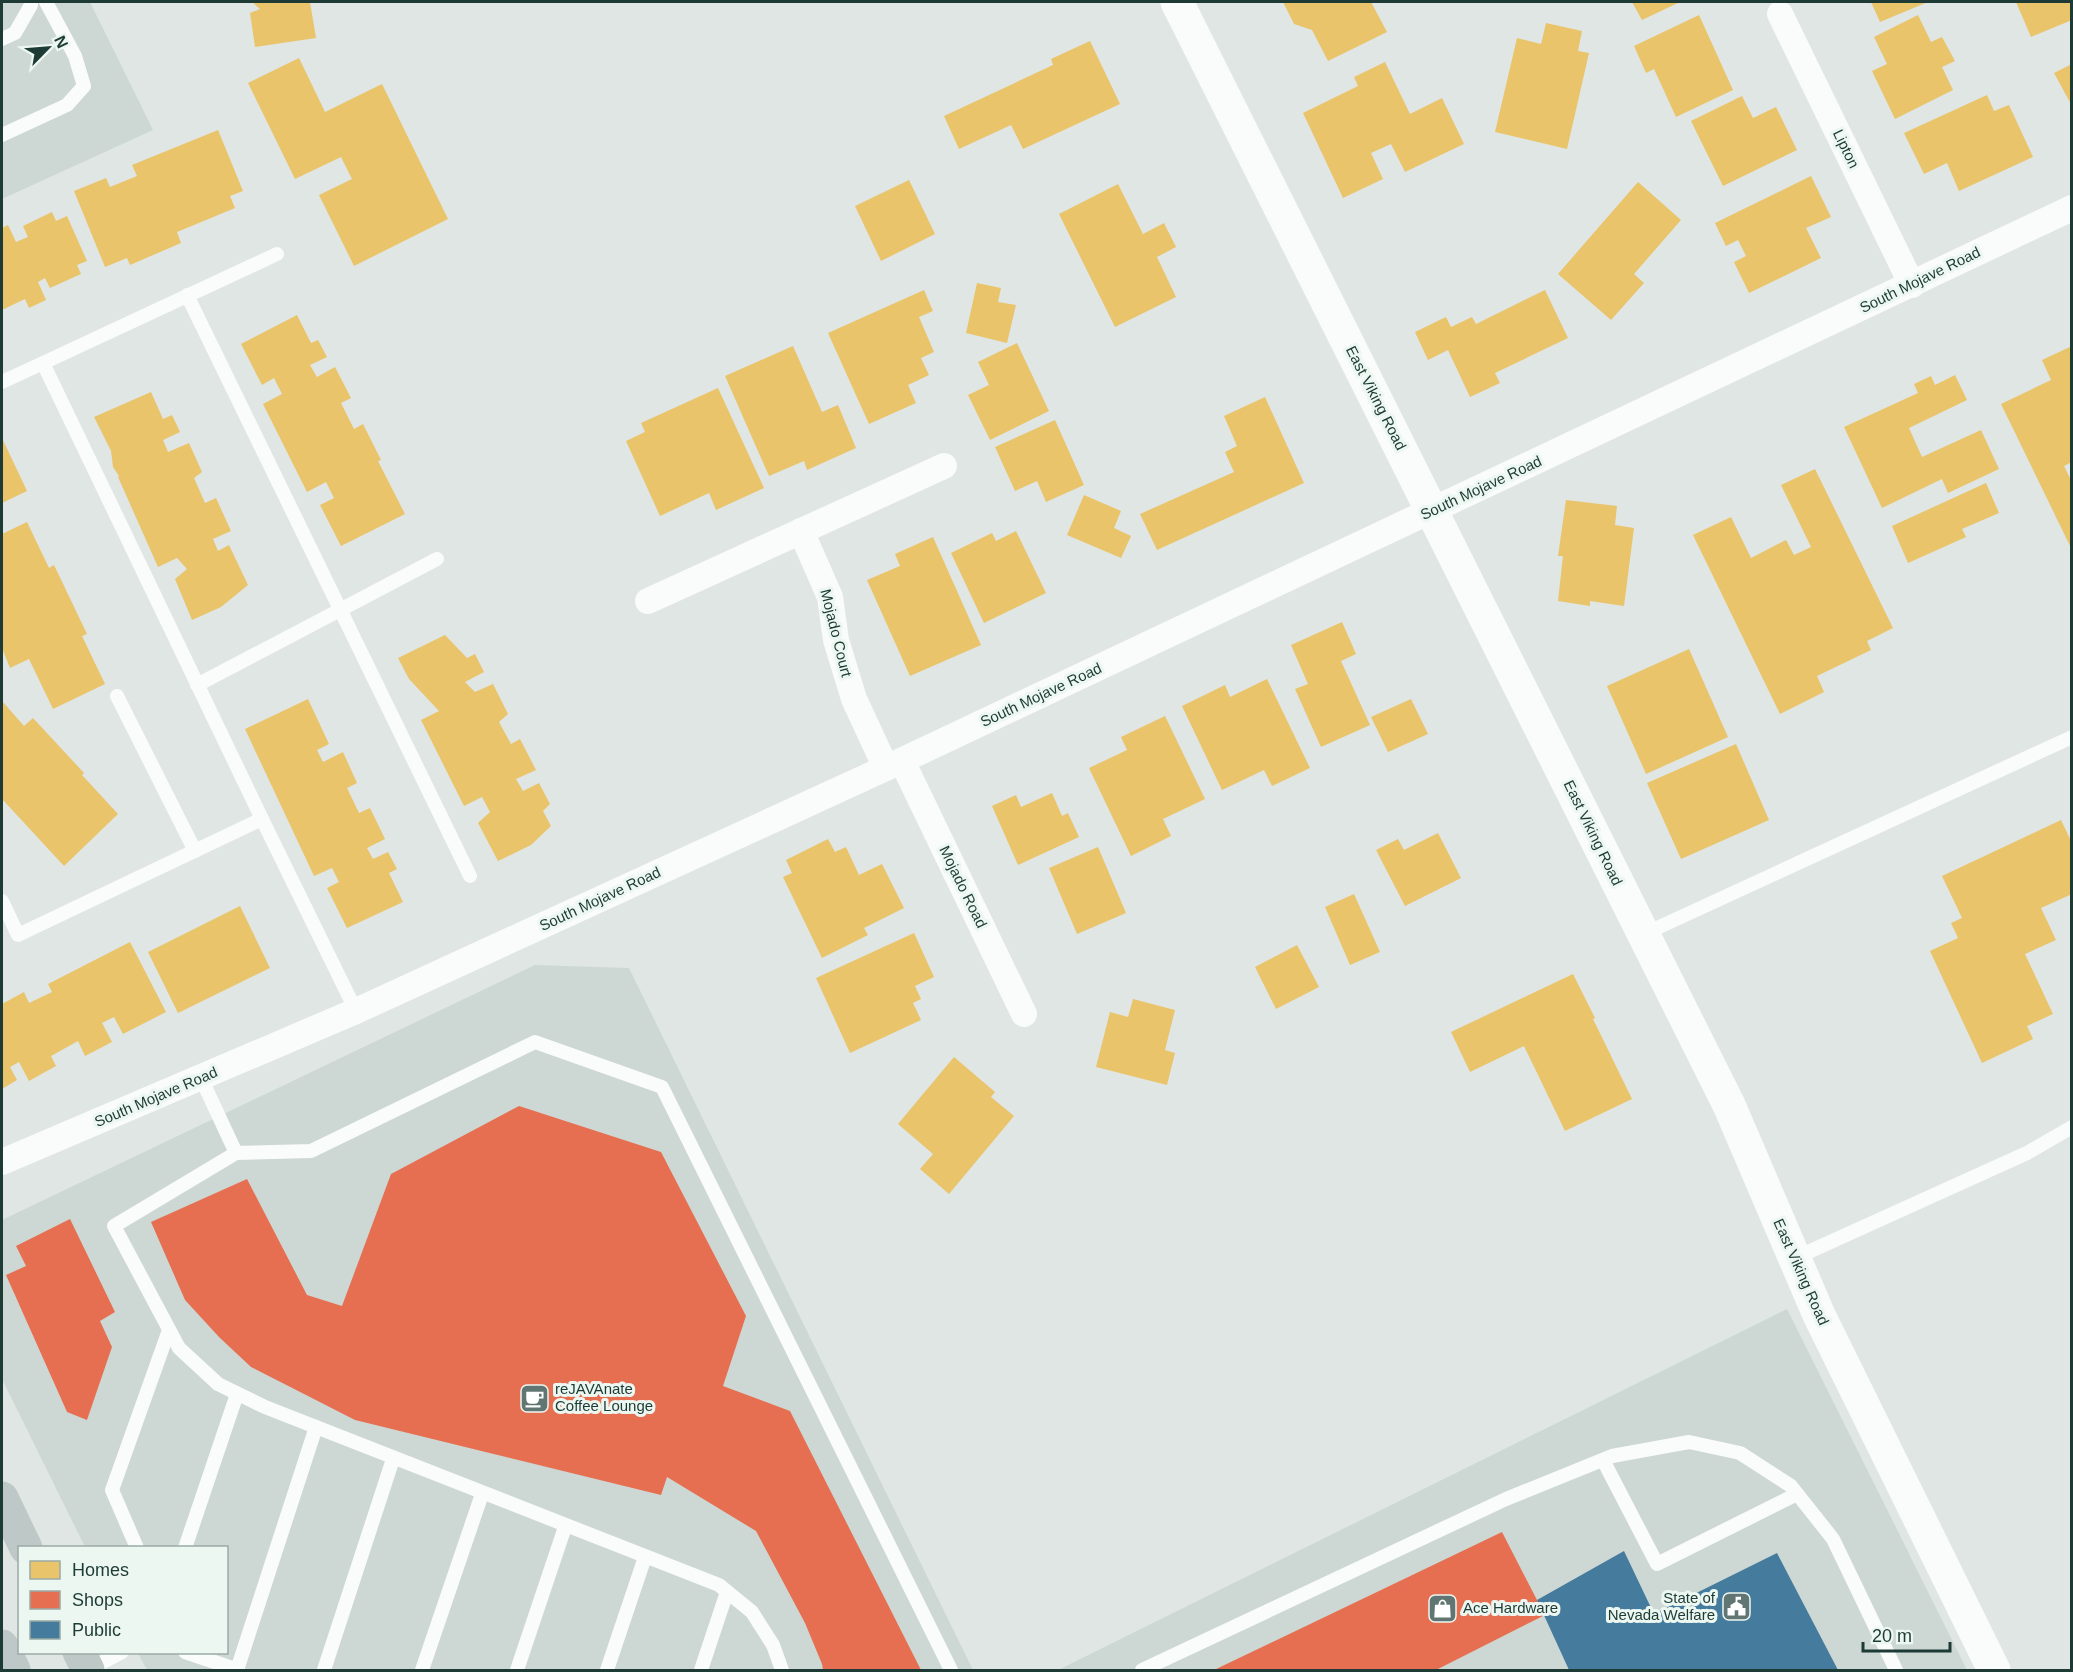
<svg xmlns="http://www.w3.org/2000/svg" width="2073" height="1672" viewBox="0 0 2073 1672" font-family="Arial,sans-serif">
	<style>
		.built { fill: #cdd8d4 }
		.homes { fill: #e9c46a }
		.shops { fill: #e76f51 }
		.public { fill: #457b9d }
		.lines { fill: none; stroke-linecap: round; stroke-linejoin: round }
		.lane { stroke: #fafbfb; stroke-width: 14 }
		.street { stroke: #fafbfb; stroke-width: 26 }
		.secondary { stroke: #fafbfb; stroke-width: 33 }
		.primary { stroke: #bec8c6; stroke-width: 33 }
		.labels { text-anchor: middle; stroke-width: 6; stroke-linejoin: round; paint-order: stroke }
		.street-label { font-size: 15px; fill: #1d3a34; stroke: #edf7f2 }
		.poi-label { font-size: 15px; fill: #1d3a34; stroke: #edf7f2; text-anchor: start }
	</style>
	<rect width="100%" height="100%" fill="#e0e6e4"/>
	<!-- built -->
	<g class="built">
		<polygon points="2,2 90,2 153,130 2,199"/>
		<polygon points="535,965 629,968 973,1670 147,1670 138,1653 226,1652 226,1548 85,1547 2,1379 2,1220"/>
		<polygon points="1787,1309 1967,1670 1058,1670"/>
	</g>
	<!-- homes -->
	<g class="homes">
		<polygon points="252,2 310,2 316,38 255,47 250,13 260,9"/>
		<polygon points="1283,2 1371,2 1387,32 1328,61 1312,30 1294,24"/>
		<polygon points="1632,2 1680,2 1642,20"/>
		<polygon points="1871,2 1928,2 1880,22"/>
		<polygon points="2016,2 2072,2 2072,20 2031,37"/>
		<polygon points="1699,15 1733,90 1676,117 1654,69 1646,73 1634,46"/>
		<polygon points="1918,15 1931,42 1942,37 1955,61 1942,67 1953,90 1895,119 1872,71 1887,64 1874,37"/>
		<polygon points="1546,23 1582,31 1578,51 1589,53 1567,149 1495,132 1517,38 1541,44"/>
		<polygon points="1090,41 1120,104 1023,149 1011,125 959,149 944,116 1053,65 1051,59"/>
		<polygon points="299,58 325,112 382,84 448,219 354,266 319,195 352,179 341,157 295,179 248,83"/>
		<polygon points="1385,62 1410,114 1442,98 1464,144 1405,172 1391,144 1371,153 1383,179 1343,198 1303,113 1358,86 1354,77"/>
		<polygon points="2072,64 2072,106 2054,73"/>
		<polygon points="1987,95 1994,111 2009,105 2033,157 1959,191 1947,163 1924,174 1904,133"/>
		<polygon points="1742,96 1753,118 1776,107 1797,150 1723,186 1691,121"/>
		<polygon points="218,130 243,191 230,196 235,208 177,232 181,243 130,265 127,258 105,267 74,191 106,178 110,187 137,176 132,165"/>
		<polygon points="1811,176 1831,217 1806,228 1821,258 1749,293 1734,262 1746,256 1738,240 1726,246 1715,223"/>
		<polygon points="909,180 935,234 881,261 855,206"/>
		<polygon points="1638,182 1681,220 1634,274 1644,283 1611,320 1558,274"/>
		<polygon points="1118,184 1143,234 1164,223 1176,247 1157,257 1176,297 1115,327 1059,214"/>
		<polygon points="52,212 56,221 67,216 87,261 77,265 81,274 50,288 45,278 38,282 46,300 29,308 25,299 2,310 2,228 8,225 16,242 28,237 23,226"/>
		<polygon points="977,283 1001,288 998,302 1016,305 1007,343 966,333"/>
		<polygon points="924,290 933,311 919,317 934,352 921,358 929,375 908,385 916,403 869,424 828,333"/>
		<polygon points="1545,290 1568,338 1495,373 1500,383 1470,397 1448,350 1428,360 1415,332 1446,317 1451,327 1472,317 1476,324"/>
		<polygon points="297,315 311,343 318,340 327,357 310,365 317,377 335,367 351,398 341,403 354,429 363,424 381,460 378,461 405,514 341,546 320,505 334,498 326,482 307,492 263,404 282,394 274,378 262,385 241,344"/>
		<polygon points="1017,343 1049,411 990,440 968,395 989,385 978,362"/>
		<polygon points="793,346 822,412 838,405 856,448 807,470 804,461 769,476 725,376"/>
		<polygon points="2072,346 2072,462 2064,466 2072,482 2072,550 2001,404 2051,380 2042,360"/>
		<polygon points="1955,375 1967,400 1909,428 1922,457 1981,430 1999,469 1948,493 1942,479 1882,508 1844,427 1918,393 1914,384 1931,376 1935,385"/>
		<polygon points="718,388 764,488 716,510 709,493 660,516 626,441 645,432 641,423"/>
		<polygon points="151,392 163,419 172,415 180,432 163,440 168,452 189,443 202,472 194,478 205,503 216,498 231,531 213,539 218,551 229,545 248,585 221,607 192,620 175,579 187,569 177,558 158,567 118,477 119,476 113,467 111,451 94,417"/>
		<polygon points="1265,397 1304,483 1157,550 1140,514 1234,472 1225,452 1237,446 1224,416"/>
		<polygon points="1055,420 1084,485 1046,502 1037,481 1015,491 995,447"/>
		<polygon points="2,438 27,491 2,503"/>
		<polygon points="1815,469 1893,628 1867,641 1871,650 1817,676 1824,692 1780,714 1693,535 1731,517 1751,558 1786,540 1794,555 1811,547 1781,485"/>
		<polygon points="1986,483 1999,513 1962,529 1966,537 1908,563 1892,526"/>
		<polygon points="1084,495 1121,511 1114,528 1131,536 1121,558 1067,535"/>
		<polygon points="1566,500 1617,506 1615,525 1634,528 1624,606 1590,601 1590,606 1558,601 1563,556 1558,556"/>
		<polygon points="27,522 49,568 54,565 87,634 82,636 105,684 53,709 29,659 10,668 2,648 2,534"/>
		<polygon points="1016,531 1046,593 984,623 951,553 992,533 996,541"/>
		<polygon points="933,537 981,645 910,676 867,580 900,566 895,554"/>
		<polygon points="1342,622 1356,654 1341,661 1370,725 1321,747 1295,689 1308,684 1291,645"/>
		<polygon points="445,635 467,658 475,654 484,672 465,682 475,692 493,684 508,714 499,722 511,744 520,739 536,770 516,779 523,791 539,783 550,804 543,811 551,826 531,845 498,861 478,823 490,812 482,797 464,806 421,720 439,711 409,679 398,658"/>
		<polygon points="1689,649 1728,737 1646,774 1607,686"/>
		<polygon points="1267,679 1310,768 1272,786 1264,770 1222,790 1182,706 1225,685 1230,697"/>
		<polygon points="308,699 329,744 317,750 323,762 343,752 357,783 347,788 359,813 370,808 385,839 367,848 373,859 388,852 397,869 389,873 403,902 347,928 327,888 339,882 332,868 314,876 245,729"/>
		<polygon points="1411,699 1428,734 1388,752 1371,717"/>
		<polygon points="2,701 24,726 33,718 84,773 82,775 118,814 64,866 2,799"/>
		<polygon points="1165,716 1205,799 1163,819 1171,836 1131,856 1089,768 1127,750 1121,737"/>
		<polygon points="1736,744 1769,820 1681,859 1647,783"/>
		<polygon points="1052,793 1062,816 1068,813 1079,837 1018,865 992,806 1016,795 1021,807"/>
		<polygon points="2061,820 2072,843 2072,894 2041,908 2056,940 2025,954 2053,1014 2027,1026 2033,1039 1982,1063 1930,951 1958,938 1951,923 1962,918 1942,876"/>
		<polygon points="1438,833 1461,878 1405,906 1376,850 1398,839 1404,850"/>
		<polygon points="828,839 835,852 846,847 859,875 882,864 904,908 864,928 868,935 822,958 783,877 792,873 786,860"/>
		<polygon points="1098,847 1126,913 1077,934 1049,868"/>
		<polygon points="1354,894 1380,952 1350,965 1325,907"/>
		<polygon points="240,906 270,968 178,1013 148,952"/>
		<polygon points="914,933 934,977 915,986 921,999 913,1003 921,1020 850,1053 816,978"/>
		<polygon points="130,942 166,1012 123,1034 114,1017 102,1023 112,1042 85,1056 78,1041 51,1056 56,1066 29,1081 19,1062 10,1067 17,1080 2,1089 2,1004 24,992 29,1003 52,992 48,984"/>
		<polygon points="1297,945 1319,987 1276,1009 1255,967"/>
		<polygon points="1573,974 1595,1018 1593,1019 1632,1099 1565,1131 1524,1046 1470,1072 1451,1032"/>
		<polygon points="1133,999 1175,1010 1165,1050 1175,1053 1167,1085 1096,1067 1110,1012 1128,1017"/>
		<polygon points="954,1057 995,1092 991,1097 1014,1116 949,1194 920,1169 933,1154 898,1124"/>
	</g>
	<!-- shops -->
	<g class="shops">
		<polygon points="519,1106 661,1152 746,1316 723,1386 790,1411 921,1670 823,1670 822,1664 805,1623 756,1531 667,1477 661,1495 355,1420 251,1367 219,1337 185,1300 151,1222 247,1179 307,1295 342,1306 391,1174"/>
		<polygon points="70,1219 115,1312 100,1321 112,1347 87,1420 67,1412 6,1275 26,1266 16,1246"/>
		<polygon points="1502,1532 1537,1600 1543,1616 1436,1670 1214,1670"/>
	</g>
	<!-- public -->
	<polygon class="public" points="1624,1551 1654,1614 1777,1553 1838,1670 1569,1670 1537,1600"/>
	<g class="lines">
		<!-- lane -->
		<g class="lane">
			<polyline points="2,39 15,33 31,5 31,2"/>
			<polyline points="2,135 67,105 84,86 75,56 46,2"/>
			<polyline points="187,295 470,876"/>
			<polyline points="2,382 43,363"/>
			<polyline points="197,685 437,559"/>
			<polyline points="117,696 195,851"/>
			<polyline points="262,819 356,1011"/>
			<polyline points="2,901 18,935 262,819 43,363 277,254"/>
			<polyline points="1644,934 2072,737"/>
			<polyline points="201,1078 236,1153"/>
			<polyline points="1795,1258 2027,1153 2072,1127"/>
			<polyline points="1603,1460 1657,1564 1797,1494"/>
			<polyline points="137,1548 112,1490 169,1330"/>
			<polyline points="185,1548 237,1394"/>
			<polyline points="185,1652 238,1670"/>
			<polyline points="88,1670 122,1652"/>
			<polyline points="237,1670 316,1427"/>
			<polyline points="324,1670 393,1459"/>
			<polyline points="422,1670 482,1494"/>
			<polyline points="517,1670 565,1527"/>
			<polyline points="607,1670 645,1557"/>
			<polyline points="701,1670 727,1592"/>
			<polyline points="782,1670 773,1645 752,1612 719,1585 265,1407 218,1384 179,1348 114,1226 236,1153 311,1151 535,1042 662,1087 951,1670"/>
			<polyline points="1142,1670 1506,1499 1612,1456 1689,1442 1740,1453 1791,1486 1833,1539 1896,1670"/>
		</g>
		<!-- street -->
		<g class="street">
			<polyline points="1780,14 1912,285"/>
			<polyline points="801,531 830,597 836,640 854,699 886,768"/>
			<polyline points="648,601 944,466"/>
			<polyline points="902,761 1024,1014"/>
			<polyline points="2,1162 356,1011 886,768 2072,208"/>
		</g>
		<!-- secondary -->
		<polyline class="secondary" points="1177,2 1729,1105 1819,1315 1994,1670"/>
		<!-- primary -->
		<g class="primary">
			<polyline points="2,1498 26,1548"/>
			<polyline points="2,1646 14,1670"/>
			<polyline points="79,1652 88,1670"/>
		</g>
	</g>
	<!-- icons -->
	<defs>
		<symbol id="cafe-square" viewBox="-11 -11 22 22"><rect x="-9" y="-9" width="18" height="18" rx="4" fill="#617672" stroke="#edf7f2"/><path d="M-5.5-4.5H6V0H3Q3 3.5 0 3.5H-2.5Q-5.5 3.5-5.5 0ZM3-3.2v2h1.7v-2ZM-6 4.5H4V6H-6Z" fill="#fff"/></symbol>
		<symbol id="civic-square" viewBox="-11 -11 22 22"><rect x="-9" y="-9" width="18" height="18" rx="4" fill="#617672" stroke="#edf7f2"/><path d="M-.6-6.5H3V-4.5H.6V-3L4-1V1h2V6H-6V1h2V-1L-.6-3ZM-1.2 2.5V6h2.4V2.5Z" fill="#fff"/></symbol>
		<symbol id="shop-square" viewBox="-11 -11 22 22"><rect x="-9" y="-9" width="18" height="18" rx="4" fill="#617672" stroke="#edf7f2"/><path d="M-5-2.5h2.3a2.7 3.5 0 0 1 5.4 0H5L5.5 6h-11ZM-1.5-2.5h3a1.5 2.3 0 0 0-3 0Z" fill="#fff"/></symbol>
	</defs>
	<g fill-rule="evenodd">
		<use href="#cafe-square" x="518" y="1382" width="33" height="33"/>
		<use href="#civic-square" x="1720" y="1590" width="33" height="33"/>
		<use href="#shop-square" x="1426" y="1592" width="33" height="33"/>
	</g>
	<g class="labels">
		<!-- street labels -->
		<g class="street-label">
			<text transform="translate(1846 149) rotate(64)" y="5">Lipton</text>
			<text transform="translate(1920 280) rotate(-26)" y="5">South Mojave Road</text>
			<text transform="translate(1376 398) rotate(63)" y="5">East Viking Road</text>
			<text transform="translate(1481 488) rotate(-25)" y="5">South Mojave Road</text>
			<text transform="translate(836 633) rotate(76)" y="5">Mojado Court</text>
			<text transform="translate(1041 695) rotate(-25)" y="5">South Mojave Road</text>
			<text transform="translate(1593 833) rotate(64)" y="5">East Viking Road</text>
			<text transform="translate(963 887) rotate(64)" y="5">Mojado Road</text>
			<text transform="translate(600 899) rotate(-25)" y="5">South Mojave Road</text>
			<text transform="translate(156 1097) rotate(-23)" y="5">South Mojave Road</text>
			<text transform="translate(1801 1272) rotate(66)" y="5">East Viking Road</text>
		</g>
		<!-- poi labels -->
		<g class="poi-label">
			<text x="555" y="1394">reJAVAnate<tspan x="555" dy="17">Coffee Lounge</tspan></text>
			<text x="1715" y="1603" text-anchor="end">State of<tspan x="1715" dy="17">Nevada Welfare</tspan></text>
			<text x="1463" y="1613">Ace Hardware</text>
		</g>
	</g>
	<!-- border -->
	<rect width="2073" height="1672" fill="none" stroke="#1d3a34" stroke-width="6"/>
	<!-- legend -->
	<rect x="18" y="1546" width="210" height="108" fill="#edf7f2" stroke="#9aaba6" stroke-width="1.5"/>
	<rect x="30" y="1561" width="30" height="18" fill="#e9c46a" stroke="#9aaba6" stroke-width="1.5"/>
	<text x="72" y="1576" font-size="18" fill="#1d3a34">Homes</text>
	<rect x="30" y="1591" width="30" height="18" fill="#e76f51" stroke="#9aaba6" stroke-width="1.5"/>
	<text x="72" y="1606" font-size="18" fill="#1d3a34">Shops</text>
	<rect x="30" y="1621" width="30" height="18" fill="#457b9d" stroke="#9aaba6" stroke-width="1.5"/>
	<text x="72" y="1636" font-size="18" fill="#1d3a34">Public</text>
	<!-- north arrow -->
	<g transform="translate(48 48) rotate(65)" stroke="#edf7f2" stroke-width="4.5" paint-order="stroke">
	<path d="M0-4.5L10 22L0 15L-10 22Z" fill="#1d3a34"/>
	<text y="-9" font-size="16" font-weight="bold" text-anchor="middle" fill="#1d3a34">N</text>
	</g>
	<!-- scale -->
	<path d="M1863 1642v9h87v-9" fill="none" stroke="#1d3a34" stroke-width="3"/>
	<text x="1872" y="1642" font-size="18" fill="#1d3a34" stroke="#edf7f2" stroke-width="4.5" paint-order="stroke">20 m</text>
</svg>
